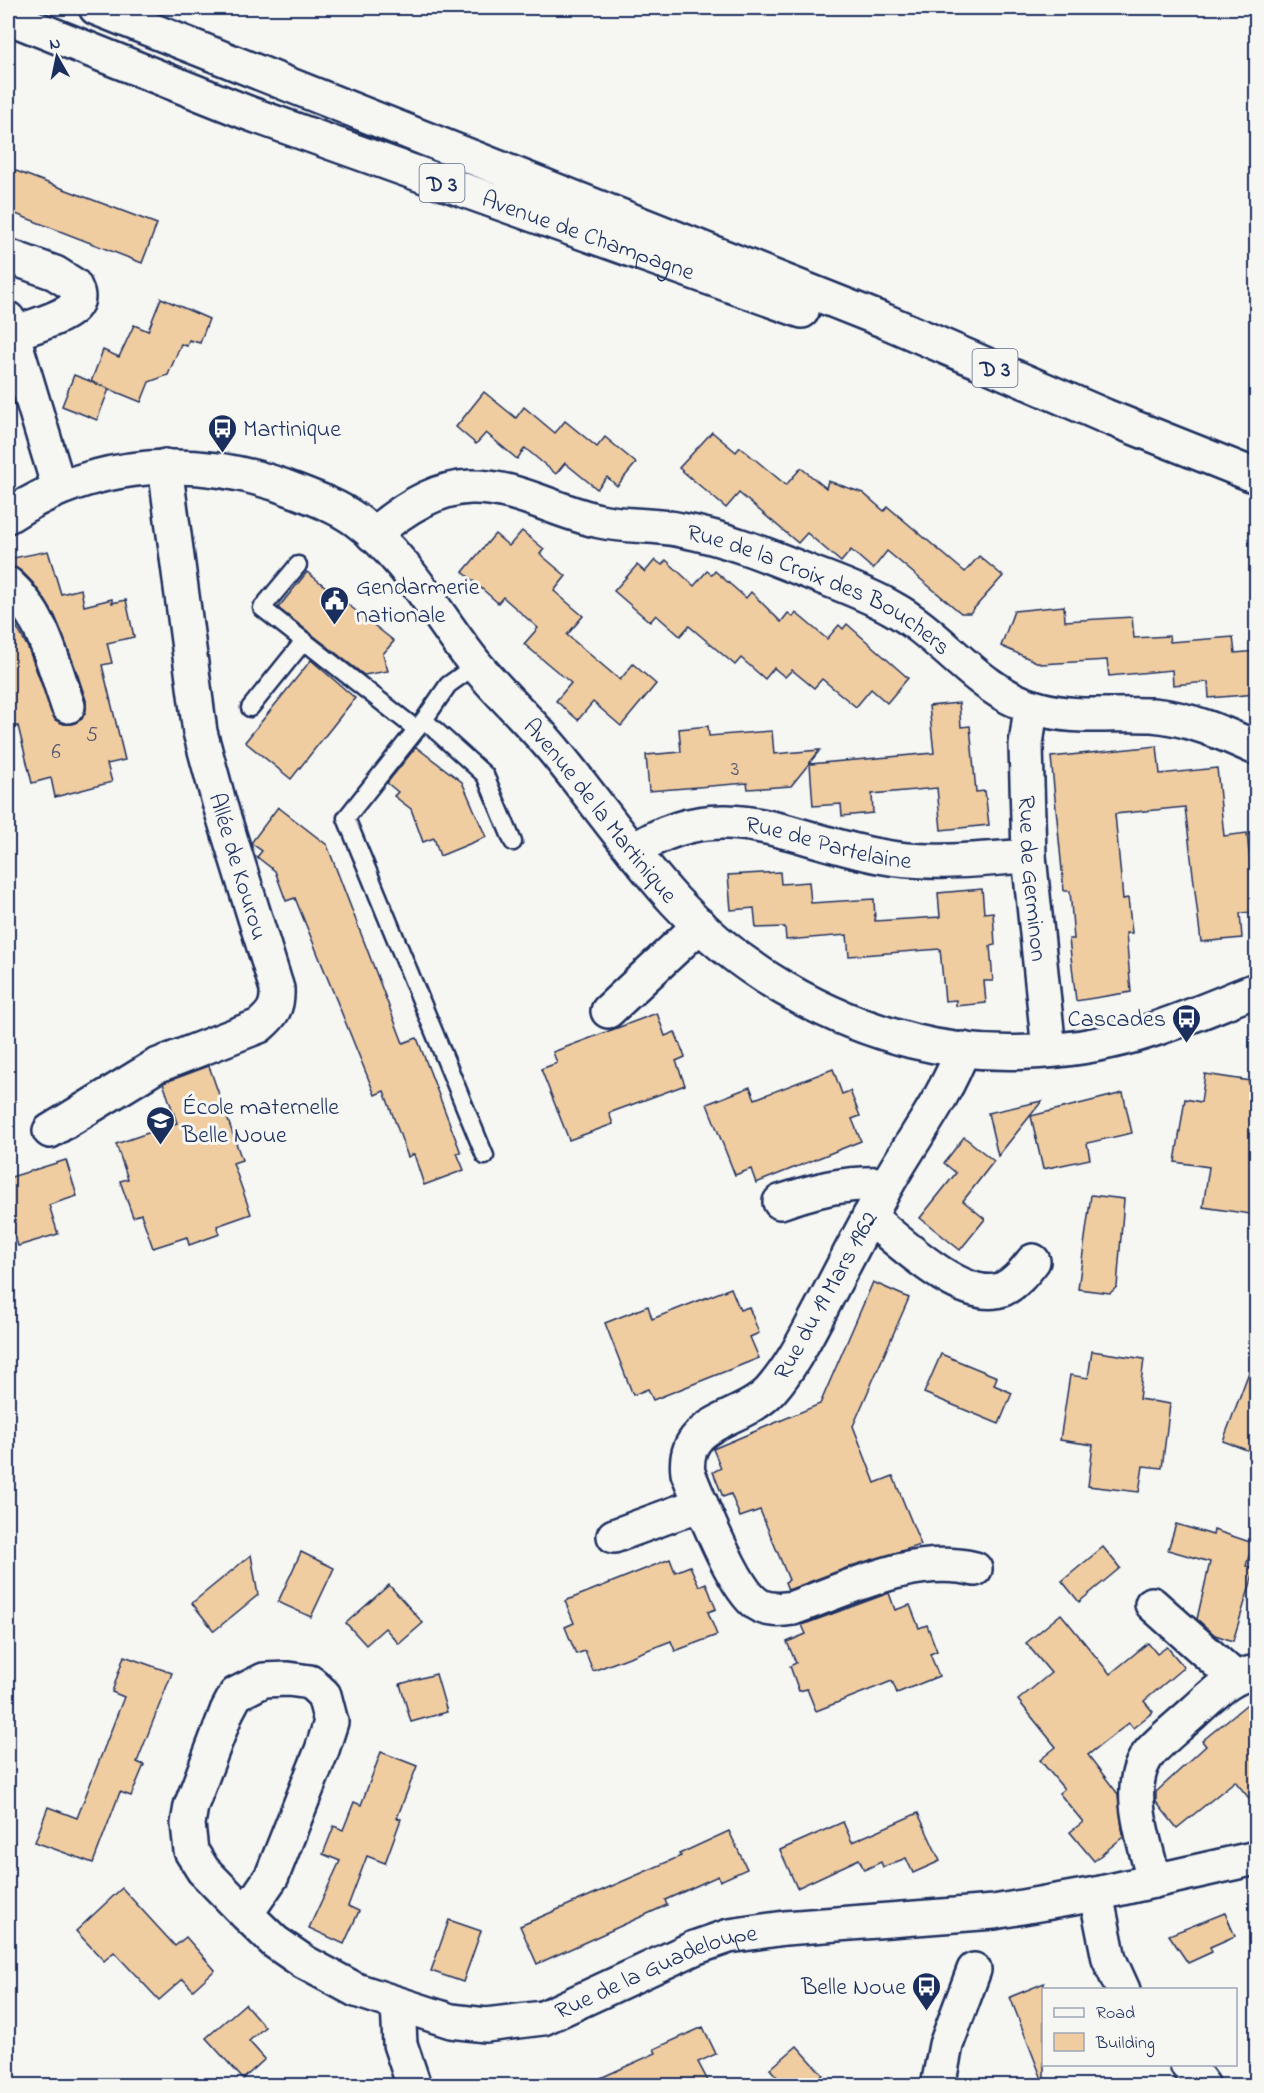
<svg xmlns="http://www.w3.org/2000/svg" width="1264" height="2093" viewBox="0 0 1264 2093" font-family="'Indie Flower',sans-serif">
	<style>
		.building { fill: #f0cca1; stroke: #1b2f5e; stroke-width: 1.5 }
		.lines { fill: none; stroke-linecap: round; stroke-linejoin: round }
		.service-casing { stroke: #1b2f5e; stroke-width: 21 }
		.minor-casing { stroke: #1b2f5e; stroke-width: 38 }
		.primary-casing { stroke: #1b2f5e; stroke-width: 38 }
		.service { stroke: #f6f6f2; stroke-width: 16 }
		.minor { stroke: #f6f6f2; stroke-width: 33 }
		.primary { stroke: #f6f6f2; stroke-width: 33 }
		.labels { text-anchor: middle; stroke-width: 6; stroke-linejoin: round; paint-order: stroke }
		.number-label { font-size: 21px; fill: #50566f }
		.shield { fill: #f6f6f2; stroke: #5d6b8a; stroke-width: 1.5 }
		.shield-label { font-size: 22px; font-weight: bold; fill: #1b2f5e }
		.street-label { font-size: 24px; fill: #1b2f5e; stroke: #f6f6f2 }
		.poi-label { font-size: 24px; fill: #1b2f5e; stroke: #f6f6f2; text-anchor: start }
	</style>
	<rect width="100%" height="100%" fill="#f6f6f2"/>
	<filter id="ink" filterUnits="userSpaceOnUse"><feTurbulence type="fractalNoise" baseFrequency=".0167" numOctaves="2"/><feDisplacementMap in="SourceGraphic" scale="12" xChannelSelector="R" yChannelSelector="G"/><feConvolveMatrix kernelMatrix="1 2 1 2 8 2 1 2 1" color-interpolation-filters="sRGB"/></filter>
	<g filter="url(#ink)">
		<!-- building -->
		<g class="building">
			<polygon points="8,168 157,224 142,263 8,211"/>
			<polygon points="161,298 209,319 200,343 189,340 187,346 181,344 168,375 149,382 141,402 109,389 97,420 62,406 74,375 108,388 91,382 103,350 119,357 134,325 148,331"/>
			<polygon points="484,392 516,418 524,407 555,433 565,421 597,447 605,437 636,463 617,486 607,477 597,489 565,463 556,474 525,448 517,459 486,433 476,444 456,427"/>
			<polygon points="712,432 736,452 740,447 786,485 801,468 826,488 828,481 863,493 884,511 888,507 965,572 979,556 1003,576 970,613 961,613 887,551 873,569 851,550 841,562 807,533 798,543 739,493 726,508 679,468"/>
			<polygon points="522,531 544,549 540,554 566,576 554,591 583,616 567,635 620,680 633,664 656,684 621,726 593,702 578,720 556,701 571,683 524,644 538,628 503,597 498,603 463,572 495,534 509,546"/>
			<polygon points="48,551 61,594 81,589 84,606 112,599 112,603 126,600 134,637 107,643 112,663 102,665 125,760 107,764 112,782 55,797 51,778 32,783 18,726 8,728 8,611 28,648 55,720 64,724 73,724 82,719 86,710 86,700 75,667 55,616 33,583 21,571 8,566 8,559"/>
			<polygon points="655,560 662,565 666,560 694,586 707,571 712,575 715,571 746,598 751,592 781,622 788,613 793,617 796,613 827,639 839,625 843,629 847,624 908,678 887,703 871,689 856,707 822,679 814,688 792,670 785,677 774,668 765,679 741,658 735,665 689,626 680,636 656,615 650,622 614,591 637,565 645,572"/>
			<polygon points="307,572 394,641 383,654 388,671 364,675 278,608"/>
			<polygon points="1064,606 1065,621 1132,617 1134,638 1169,636 1170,642 1233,637 1235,653 1257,651 1257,694 1209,698 1208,682 1173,685 1172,670 1109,676 1107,660 1041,664 1001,646 1014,611"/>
			<polygon points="311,660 355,698 291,779 245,742"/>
			<polygon points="959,703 961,727 970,726 976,792 985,791 989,825 941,830 937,788 872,794 873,813 842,816 841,804 813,806 810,764 934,753 929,706"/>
			<polygon points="708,726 709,736 772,731 774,754 820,750 791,786 748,789 747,783 649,791 646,755 681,752 679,729"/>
			<polygon points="1157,746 1160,774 1217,768 1224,836 1247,833 1255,912 1240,913 1242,938 1201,942 1185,807 1115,814 1123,899 1128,898 1132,933 1126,933 1131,992 1076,1001 1069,939 1074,939 1070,891 1064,891 1051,757"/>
			<polygon points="416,747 462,782 486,837 440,856 434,838 423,842 411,809 394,796 398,792 387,783"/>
			<polygon points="278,807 327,845 403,1043 417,1038 461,1153 457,1153 464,1170 424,1185 414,1154 408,1157 384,1091 375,1095 295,898 286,901 275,871 257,857 262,851 251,843"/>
			<polygon points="780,872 781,884 809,882 811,903 874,899 875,921 940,917 938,893 982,889 984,913 993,912 995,945 990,946 993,981 984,981 986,1003 956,1006 956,1000 945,1001 940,949 849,956 847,935 786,940 785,927 756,928 754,908 731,910 728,875"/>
			<polygon points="657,1013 665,1036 675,1032 685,1057 676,1061 685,1085 609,1113 613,1124 569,1140 541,1069 557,1063 553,1052"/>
			<polygon points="209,1066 242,1160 233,1163 251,1214 217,1226 220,1234 189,1245 187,1237 153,1248 141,1214 133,1217 120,1181 128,1179 116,1144 177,1123 163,1083"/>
			<polygon points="833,1069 842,1094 850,1091 860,1116 852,1119 861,1141 756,1183 751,1169 735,1175 707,1104 750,1087 755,1099"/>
			<polygon points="1205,1074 1257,1082 1251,1121 1257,1122 1257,1215 1203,1207 1209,1167 1175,1162 1185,1099 1201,1102"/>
			<polygon points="1123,1093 1132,1133 1087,1143 1090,1159 1043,1169 1031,1116"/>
			<polygon points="1042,1101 998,1156 988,1113"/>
			<polygon points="964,1137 994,1161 963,1201 985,1219 960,1250 920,1218 956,1173 944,1163"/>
			<polygon points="66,1160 77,1196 49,1205 58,1234 18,1246 8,1214 8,1178"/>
			<polygon points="1091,1195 1124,1199 1117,1287 1110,1293 1078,1289"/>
			<polygon points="873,1282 909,1298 853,1426 875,1483 893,1476 921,1545 854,1565 788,1590 785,1582 789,1580 760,1510 740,1517 731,1494 723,1497 713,1472 721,1468 713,1449 820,1404"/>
			<polygon points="731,1288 740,1310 749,1307 759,1333 750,1337 759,1358 653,1400 648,1389 633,1395 605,1323 648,1306 652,1319"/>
			<polygon points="1092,1351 1144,1359 1139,1399 1170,1404 1162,1468 1143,1466 1139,1492 1088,1486 1093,1445 1060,1440 1070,1375 1088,1378"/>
			<polygon points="941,1354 997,1377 994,1385 1012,1393 999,1424 924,1393"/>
			<polygon points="1254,1359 1257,1360 1257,1454 1223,1441"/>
			<polygon points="1176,1524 1213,1535 1214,1530 1253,1543 1246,1566 1255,1569 1233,1641 1215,1635 1197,1619 1210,1562 1168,1550"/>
			<polygon points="1103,1547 1120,1568 1079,1602 1062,1581"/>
			<polygon points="301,1552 334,1568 311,1617 278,1602"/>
			<polygon points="251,1555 258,1595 214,1631 192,1603"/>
			<polygon points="670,1559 675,1572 690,1566 699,1586 706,1583 716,1609 708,1612 717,1635 675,1651 671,1641 593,1671 585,1651 576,1654 565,1627 574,1623 565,1601"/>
			<polygon points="389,1585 423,1623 399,1644 385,1628 366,1645 346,1623"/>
			<polygon points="889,1593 895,1610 910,1605 919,1628 927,1625 937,1651 930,1654 939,1676 897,1693 892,1681 816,1711 807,1689 799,1691 790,1666 796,1663 787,1642 806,1634 802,1625"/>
			<polygon points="1061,1614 1110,1674 1148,1643 1157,1654 1167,1647 1184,1667 1144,1701 1153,1712 1133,1728 1129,1723 1088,1755 1118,1794 1123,1837 1094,1861 1070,1832 1083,1822 1059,1793 1064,1789 1040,1760 1056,1747 1018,1700 1051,1673 1026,1643"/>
			<polygon points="124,1656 172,1673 137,1762 144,1765 131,1796 120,1792 93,1863 35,1842 48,1807 77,1818 124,1697 112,1692"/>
			<polygon points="436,1674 447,1712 411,1722 400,1684"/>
			<polygon points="1257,1696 1257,1808 1235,1781 1177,1828 1156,1802 1156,1792 1206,1746 1202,1741"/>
			<polygon points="381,1752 417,1766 397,1818 401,1819 385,1863 367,1856 348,1906 359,1911 344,1944 309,1928 340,1861 323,1854 334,1826 343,1830 354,1802 361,1805"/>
			<polygon points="918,1813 940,1861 913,1873 906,1858 883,1867 881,1862 864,1870 859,1859 797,1888 780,1850 843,1822 852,1842"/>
			<polygon points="729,1831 747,1869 720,1881 718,1876 665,1900 667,1905 537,1964 520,1926 681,1856 679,1854"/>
			<polygon points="122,1888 175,1946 186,1937 215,1970 193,1990 183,1979 159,2000 114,1952 104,1961 76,1931"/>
			<polygon points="1225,1913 1235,1936 1210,1947 1212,1952 1188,1963 1169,1935"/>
			<polygon points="449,1920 481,1931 463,1982 431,1971"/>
			<polygon points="1044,1983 1044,2078 1042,2079 1010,1997"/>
			<polygon points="245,2004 265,2027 249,2041 265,2059 243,2079 206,2038"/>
			<polygon points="703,2027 716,2054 698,2062 710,2085 585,2085 656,2053 654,2049"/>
			<polygon points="797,2046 823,2075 811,2085 784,2085 770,2069"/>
		</g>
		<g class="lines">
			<defs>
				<g id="service">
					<polyline points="298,565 262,608 416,729"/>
					<polyline points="476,665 448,685 424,720 346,818 485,1156"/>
					<polyline points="250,708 304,641"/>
					<polyline points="424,720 485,775 513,842"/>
				</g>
				<g id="minor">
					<path d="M8 256 55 273 74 285C77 291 80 297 76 303 70 317 26 328 12 334"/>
					<polyline points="8,319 59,488"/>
					<path id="s1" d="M8 516C94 459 201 453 296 491 317 499 338 507 356 520 408 558 437 617 476 665 502 696 532 723 557 754 597 803 633 855 675 901 739 970 822 1018 912 1041 983 1059 1067 1055 1136 1035 1177 1023 1217 1005 1256 990"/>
					<path id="s2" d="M373 535C400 511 434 488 471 487 517 486 556 512 600 521 627 527 655 524 681 530 725 538 767 555 809 572 837 583 866 593 892 608 942 635 977 690 1033 707 1073 720 1111 713 1152 715 1189 718 1223 733 1256 748"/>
					<path d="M8 584C43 615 53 663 68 706"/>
					<path id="s3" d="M1031 707 1026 745 1029 856 1049 1050"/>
					<path id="s4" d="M633 851C721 791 791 840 879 856 928 866 980 859 1029 856"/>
					<polyline points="608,1011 700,925"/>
					<path d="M963 1049C944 1100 911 1141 885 1188 863 1228 842 1268 821 1309 806 1337 792 1366 771 1390 743 1422 681 1419 688 1473 700 1501 733 1588 757 1604 768 1611 781 1610 793 1608 850 1588 914 1554 975 1569"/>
					<path d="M50 1131 156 1066 259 1026C273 1014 278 1007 277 989L219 802 200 732 165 466"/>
					<path d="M780 1202C819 1189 845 1182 887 1184"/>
					<path d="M869 1217C898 1240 964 1305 1003 1289 1016 1283 1024 1272 1033 1261"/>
					<polyline points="614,1536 701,1504"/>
					<polyline points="1152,1604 1234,1677"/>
					<path d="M1154 1881C1146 1844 1121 1784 1151 1751 1164 1737 1181 1724 1195 1711 1214 1694 1230 1676 1256 1672"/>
					<polyline points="1096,1894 1109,1959 1123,1990"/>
					<path id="s5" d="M246 1914 272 1876 322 1750 331 1722 324 1695 310 1682 288 1679 264 1680 236 1694 227 1711 191 1806 188 1824 191 1851 203 1870 246 1914 275 1942 304 1962 356 1990 451 2021 486 2025 543 2018 694 1948 729 1936 785 1928 994 1912 1096 1894 1256 1858"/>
					<polyline points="398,2005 400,2044 414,2086"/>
					<polyline points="1187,2064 1203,2086"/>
					<polyline points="938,2086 946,2045 974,1970"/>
				</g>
				<g id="primary">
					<polyline points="96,8 885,321 1105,416 1256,476"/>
					<path id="s6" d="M8 17 248 113 802 311"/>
				</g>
			</defs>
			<!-- service casing -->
			<use href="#service" class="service-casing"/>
			<!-- minor casing -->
			<use href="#minor" class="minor-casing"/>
			<!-- primary casing -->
			<use href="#primary" class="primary-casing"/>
			<!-- service -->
			<use href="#service" class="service"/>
			<!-- minor -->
			<use href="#minor" class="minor"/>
			<!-- primary -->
			<use href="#primary" class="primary"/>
		</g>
	</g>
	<!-- icons -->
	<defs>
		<symbol id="bus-pin" viewBox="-11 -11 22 30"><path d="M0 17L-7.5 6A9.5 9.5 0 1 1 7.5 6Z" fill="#1b2f5e" stroke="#f6f6f2"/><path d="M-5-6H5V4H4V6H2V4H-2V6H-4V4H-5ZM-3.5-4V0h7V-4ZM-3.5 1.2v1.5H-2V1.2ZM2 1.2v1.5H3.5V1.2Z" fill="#fff"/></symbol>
		<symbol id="civic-pin" viewBox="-11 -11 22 30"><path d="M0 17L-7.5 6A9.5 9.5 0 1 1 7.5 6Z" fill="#1b2f5e" stroke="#f6f6f2"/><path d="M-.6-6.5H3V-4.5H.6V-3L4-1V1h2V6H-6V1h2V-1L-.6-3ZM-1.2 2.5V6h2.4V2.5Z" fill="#fff"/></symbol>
		<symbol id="school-pin" viewBox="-11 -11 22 30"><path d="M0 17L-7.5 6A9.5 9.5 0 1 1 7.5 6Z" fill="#1b2f5e" stroke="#f6f6f2"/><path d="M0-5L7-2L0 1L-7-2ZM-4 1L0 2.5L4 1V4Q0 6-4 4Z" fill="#fff"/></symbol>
	</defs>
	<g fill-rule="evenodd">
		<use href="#bus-pin" x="206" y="412" width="33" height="45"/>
		<use href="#civic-pin" x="318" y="584" width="33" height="45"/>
		<use href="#bus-pin" x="1170" y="1002" width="33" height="45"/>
		<use href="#school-pin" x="144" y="1104" width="33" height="45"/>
		<use href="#bus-pin" x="910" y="1970" width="33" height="45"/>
	</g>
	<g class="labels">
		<!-- number labels -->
		<g class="number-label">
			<text x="92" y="741">5</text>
			<text x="56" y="758">6</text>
			<text x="735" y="775">3</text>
		</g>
		<!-- shield labels -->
		<g class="shield">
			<rect x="419.5" y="164" width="45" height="38" rx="4.5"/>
			<rect x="972.5" y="349" width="45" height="38" rx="4.5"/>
		</g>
		<g class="shield-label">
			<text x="442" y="191">D 3</text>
			<text x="995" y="376">D 3</text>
		</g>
		<!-- street labels -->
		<g class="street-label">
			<text dy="8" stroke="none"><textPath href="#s6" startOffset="620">Avenue de Champagne</textPath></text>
			<text dy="8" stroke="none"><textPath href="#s2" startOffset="478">Rue de la Croix des Bouchers</textPath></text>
			<text dy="8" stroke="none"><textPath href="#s1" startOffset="748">Avenue de la Martinique</textPath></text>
			<text dy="8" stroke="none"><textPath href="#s4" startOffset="204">Rue de Partelaine</textPath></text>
			<text transform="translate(239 866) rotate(73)" y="8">Allée de Kourou</text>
			<text dy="8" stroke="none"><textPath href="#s3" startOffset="172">Rue de Germinon</textPath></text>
			<text transform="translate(825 1295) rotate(-61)" y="8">Rue du 19 Mars 1962</text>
			<text dy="8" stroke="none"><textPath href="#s5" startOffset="1036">Rue de la Guadeloupe</textPath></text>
		</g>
		<!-- poi labels -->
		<g class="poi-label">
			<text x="243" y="436">Martinique</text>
			<text x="356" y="594">Gendarmerie<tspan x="356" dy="28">nationale</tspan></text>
			<text x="1166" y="1026" text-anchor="end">Cascades</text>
			<text x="182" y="1114">École maternelle<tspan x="182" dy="28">Belle Noue</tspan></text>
			<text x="906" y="1994" text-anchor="end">Belle Noue</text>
		</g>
	</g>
	<!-- margin -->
	<rect width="1264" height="2093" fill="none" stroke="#f6f6f2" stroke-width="30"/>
	<rect x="15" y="15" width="1234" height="2063" fill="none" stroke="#1b2f5e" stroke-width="2" filter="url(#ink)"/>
	<!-- legend -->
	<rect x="1042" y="1988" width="195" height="78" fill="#f6f6f2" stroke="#9ea6b7" stroke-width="1.5"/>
	<rect x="1054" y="2008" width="30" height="9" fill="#f6f6f2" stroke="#9ea6b7" stroke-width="1.5"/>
	<text x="1096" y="2018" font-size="18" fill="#1b2f5e">Road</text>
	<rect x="1054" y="2033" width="30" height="18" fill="#f0cca1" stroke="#9ea6b7" stroke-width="1.5"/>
	<text x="1096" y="2048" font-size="18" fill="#1b2f5e">Building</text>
	<!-- north arrow -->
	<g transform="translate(57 57) rotate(351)" stroke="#f6f6f2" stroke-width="4.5" paint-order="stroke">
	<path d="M0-4.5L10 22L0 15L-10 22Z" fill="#1b2f5e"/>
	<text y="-9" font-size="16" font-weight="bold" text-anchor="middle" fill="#1b2f5e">N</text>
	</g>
</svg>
